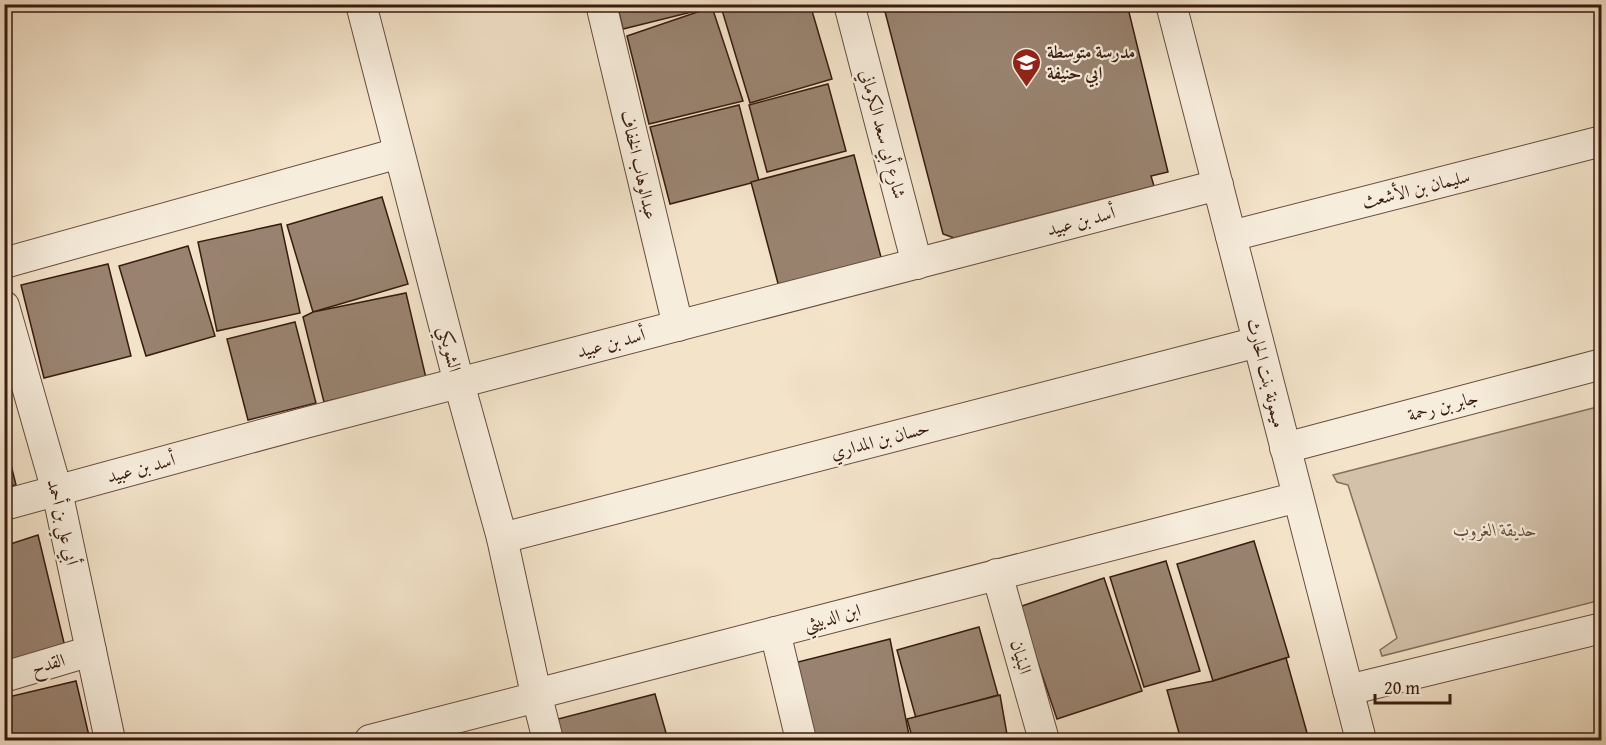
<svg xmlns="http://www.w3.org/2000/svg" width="1606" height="745" viewBox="0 0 1606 745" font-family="'Gentium Book Plus',Amiri,serif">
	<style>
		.green { fill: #d3c1aa; stroke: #866e5d; stroke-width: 1.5 }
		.building { fill: #998370; stroke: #381b10; stroke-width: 1.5 }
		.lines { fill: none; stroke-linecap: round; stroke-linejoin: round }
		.street-casing { stroke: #674d3e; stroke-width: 32 }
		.street { stroke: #f7eddc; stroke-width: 30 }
		.labels { text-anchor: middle; stroke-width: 4.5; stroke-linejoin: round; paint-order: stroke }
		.poi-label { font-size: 18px; font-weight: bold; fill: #381b10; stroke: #f7eddc; text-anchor: start }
		.street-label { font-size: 18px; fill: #381b10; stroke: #f7eddc }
		.park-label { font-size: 18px; font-style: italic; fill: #664d3e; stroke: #f7eddc }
	</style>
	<rect width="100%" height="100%" fill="#f3e3c9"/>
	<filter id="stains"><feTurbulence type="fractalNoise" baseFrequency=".00333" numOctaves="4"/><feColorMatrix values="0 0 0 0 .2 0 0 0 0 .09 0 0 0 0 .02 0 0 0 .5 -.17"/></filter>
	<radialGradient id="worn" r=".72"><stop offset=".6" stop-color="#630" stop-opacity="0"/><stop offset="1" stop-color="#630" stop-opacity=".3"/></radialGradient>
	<!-- green -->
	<polygon class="green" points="1601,406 1601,600 1382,656 1380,650 1397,638 1348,485 1337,482 1333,475"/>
	<!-- building -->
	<g class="building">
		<polygon points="617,4 712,4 712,7 623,29"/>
		<polygon points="742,4 810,4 832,79 750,103 722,10"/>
		<polygon points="883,4 1127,4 1168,172 1151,176 1154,186 954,238 943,234"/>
		<polygon points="712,7 743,101 649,124 627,36"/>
		<polygon points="828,84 846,151 767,172 749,105"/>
		<polygon points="739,105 759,181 670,204 650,127"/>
		<polygon points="854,155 882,261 779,287 751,182"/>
		<polygon points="382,197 408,284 313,312 287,225"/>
		<polygon points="281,224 300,313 217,331 198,242"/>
		<polygon points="188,246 215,336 146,356 119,266"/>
		<polygon points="108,264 131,356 44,378 21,285"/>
		<polygon points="406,293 426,378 324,402 303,317 313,312"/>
		<polygon points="295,322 316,403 248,420 227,339"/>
		<polygon points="4,437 16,485 4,487"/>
		<polygon points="38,535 65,647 4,664 4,546"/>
		<polygon points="1254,541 1289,657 1213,681 1177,564"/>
		<polygon points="1166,561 1200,671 1144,687 1110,577"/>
		<polygon points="1104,578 1142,691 1057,719 1019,607"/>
		<polygon points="979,627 998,695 916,718 897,650"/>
		<polygon points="890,639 910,740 811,740 790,664"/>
		<polygon points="1286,658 1309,740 1181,740 1167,690 1213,681"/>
		<polygon points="76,681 90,740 4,740 4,698"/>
		<polygon points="655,694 668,740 563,740 558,719"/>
		<polygon points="1000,695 1008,740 913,740 907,719"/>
	</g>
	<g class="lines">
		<defs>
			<g id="street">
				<polyline points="361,4 459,383 502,538 536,694"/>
				<polyline points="601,4 678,326"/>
				<polyline points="849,4 917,264"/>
				<polyline points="1171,4 1361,740"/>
				<polyline points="1231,236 1602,141"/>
				<polyline points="4,263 399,153"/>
				<polyline points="4,306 57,491 110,740"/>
				<polyline points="1285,448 1602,364"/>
				<polyline points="4,505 301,424 1218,185"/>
				<polyline points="502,538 1258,342"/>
				<polyline points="997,574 1044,740"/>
				<polyline points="775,632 801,740"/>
				<polyline points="4,677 91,651"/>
				<polyline points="1348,690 1602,628"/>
				<polyline points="537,697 548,740"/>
				<polyline points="370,740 537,697 536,694 1298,497"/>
			</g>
		</defs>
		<!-- street casing -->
		<use href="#street" class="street-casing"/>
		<!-- street -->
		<use href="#street" class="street"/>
	</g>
	<!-- icons -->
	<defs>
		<symbol id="school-pin" viewBox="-11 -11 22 30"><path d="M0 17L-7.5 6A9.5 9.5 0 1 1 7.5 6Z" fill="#8f2418" stroke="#f7eddc"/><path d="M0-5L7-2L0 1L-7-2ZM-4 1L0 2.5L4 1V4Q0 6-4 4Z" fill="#fff"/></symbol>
	</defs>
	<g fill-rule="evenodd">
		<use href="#school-pin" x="1010" y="46" width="33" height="45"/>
	</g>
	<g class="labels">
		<!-- poi labels -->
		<g class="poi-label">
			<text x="1047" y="58">مدرسة متوسطة<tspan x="1047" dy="21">ابي حنيفة</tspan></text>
		</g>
		<!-- street labels -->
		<g class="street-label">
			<text transform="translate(883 134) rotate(75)" y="6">شارع أبي سعد الكرماني</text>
			<text transform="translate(639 165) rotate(77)" y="6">عبدالوهاب الخفاف</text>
			<text transform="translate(1416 189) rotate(-14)" y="6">سليمان بن الأشعث</text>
			<text transform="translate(1081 221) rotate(-15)" y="6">أسد بن عبيد</text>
			<text transform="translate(611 343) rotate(-15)" y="6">أسد بن عبيد</text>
			<text transform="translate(450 349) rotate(76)" y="6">الشويكي</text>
			<text transform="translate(1266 373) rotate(76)" y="6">ميمونة بنت الحارث</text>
			<text transform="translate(1443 406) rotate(-15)" y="6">جابر بن رحمة</text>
			<text transform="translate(880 440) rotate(-15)" y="6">حسان بن المداري</text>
			<text transform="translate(141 468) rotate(-15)" y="6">أسد بن عبيد</text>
			<text transform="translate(63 522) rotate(77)" y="6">أبي علي بن أحمد</text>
			<text transform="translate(832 617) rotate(-15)" y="6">ابن الدبيثي</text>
			<text transform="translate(1021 657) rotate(74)" y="6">البنيان</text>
			<text transform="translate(48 664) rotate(-16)" y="6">القدح</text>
		</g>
		<!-- park labels -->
		<g class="park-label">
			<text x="1495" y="536">حديقة الغروب</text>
		</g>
	</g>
	<!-- margin -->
	<rect width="1606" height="745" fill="none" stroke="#f3e3c9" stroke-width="24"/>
	<rect x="6" y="6" width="1594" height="733" fill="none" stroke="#381b10" stroke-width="3"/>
	<rect x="12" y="12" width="1582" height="721" fill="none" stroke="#381b10" stroke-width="1.5"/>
	<!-- scale -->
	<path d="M1375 694v9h75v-9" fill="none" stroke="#381b10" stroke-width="3"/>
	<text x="1384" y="694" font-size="18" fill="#381b10" stroke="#f7eddc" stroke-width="4.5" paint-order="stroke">20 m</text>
	<rect width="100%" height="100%" filter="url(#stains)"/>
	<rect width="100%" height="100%" fill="url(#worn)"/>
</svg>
